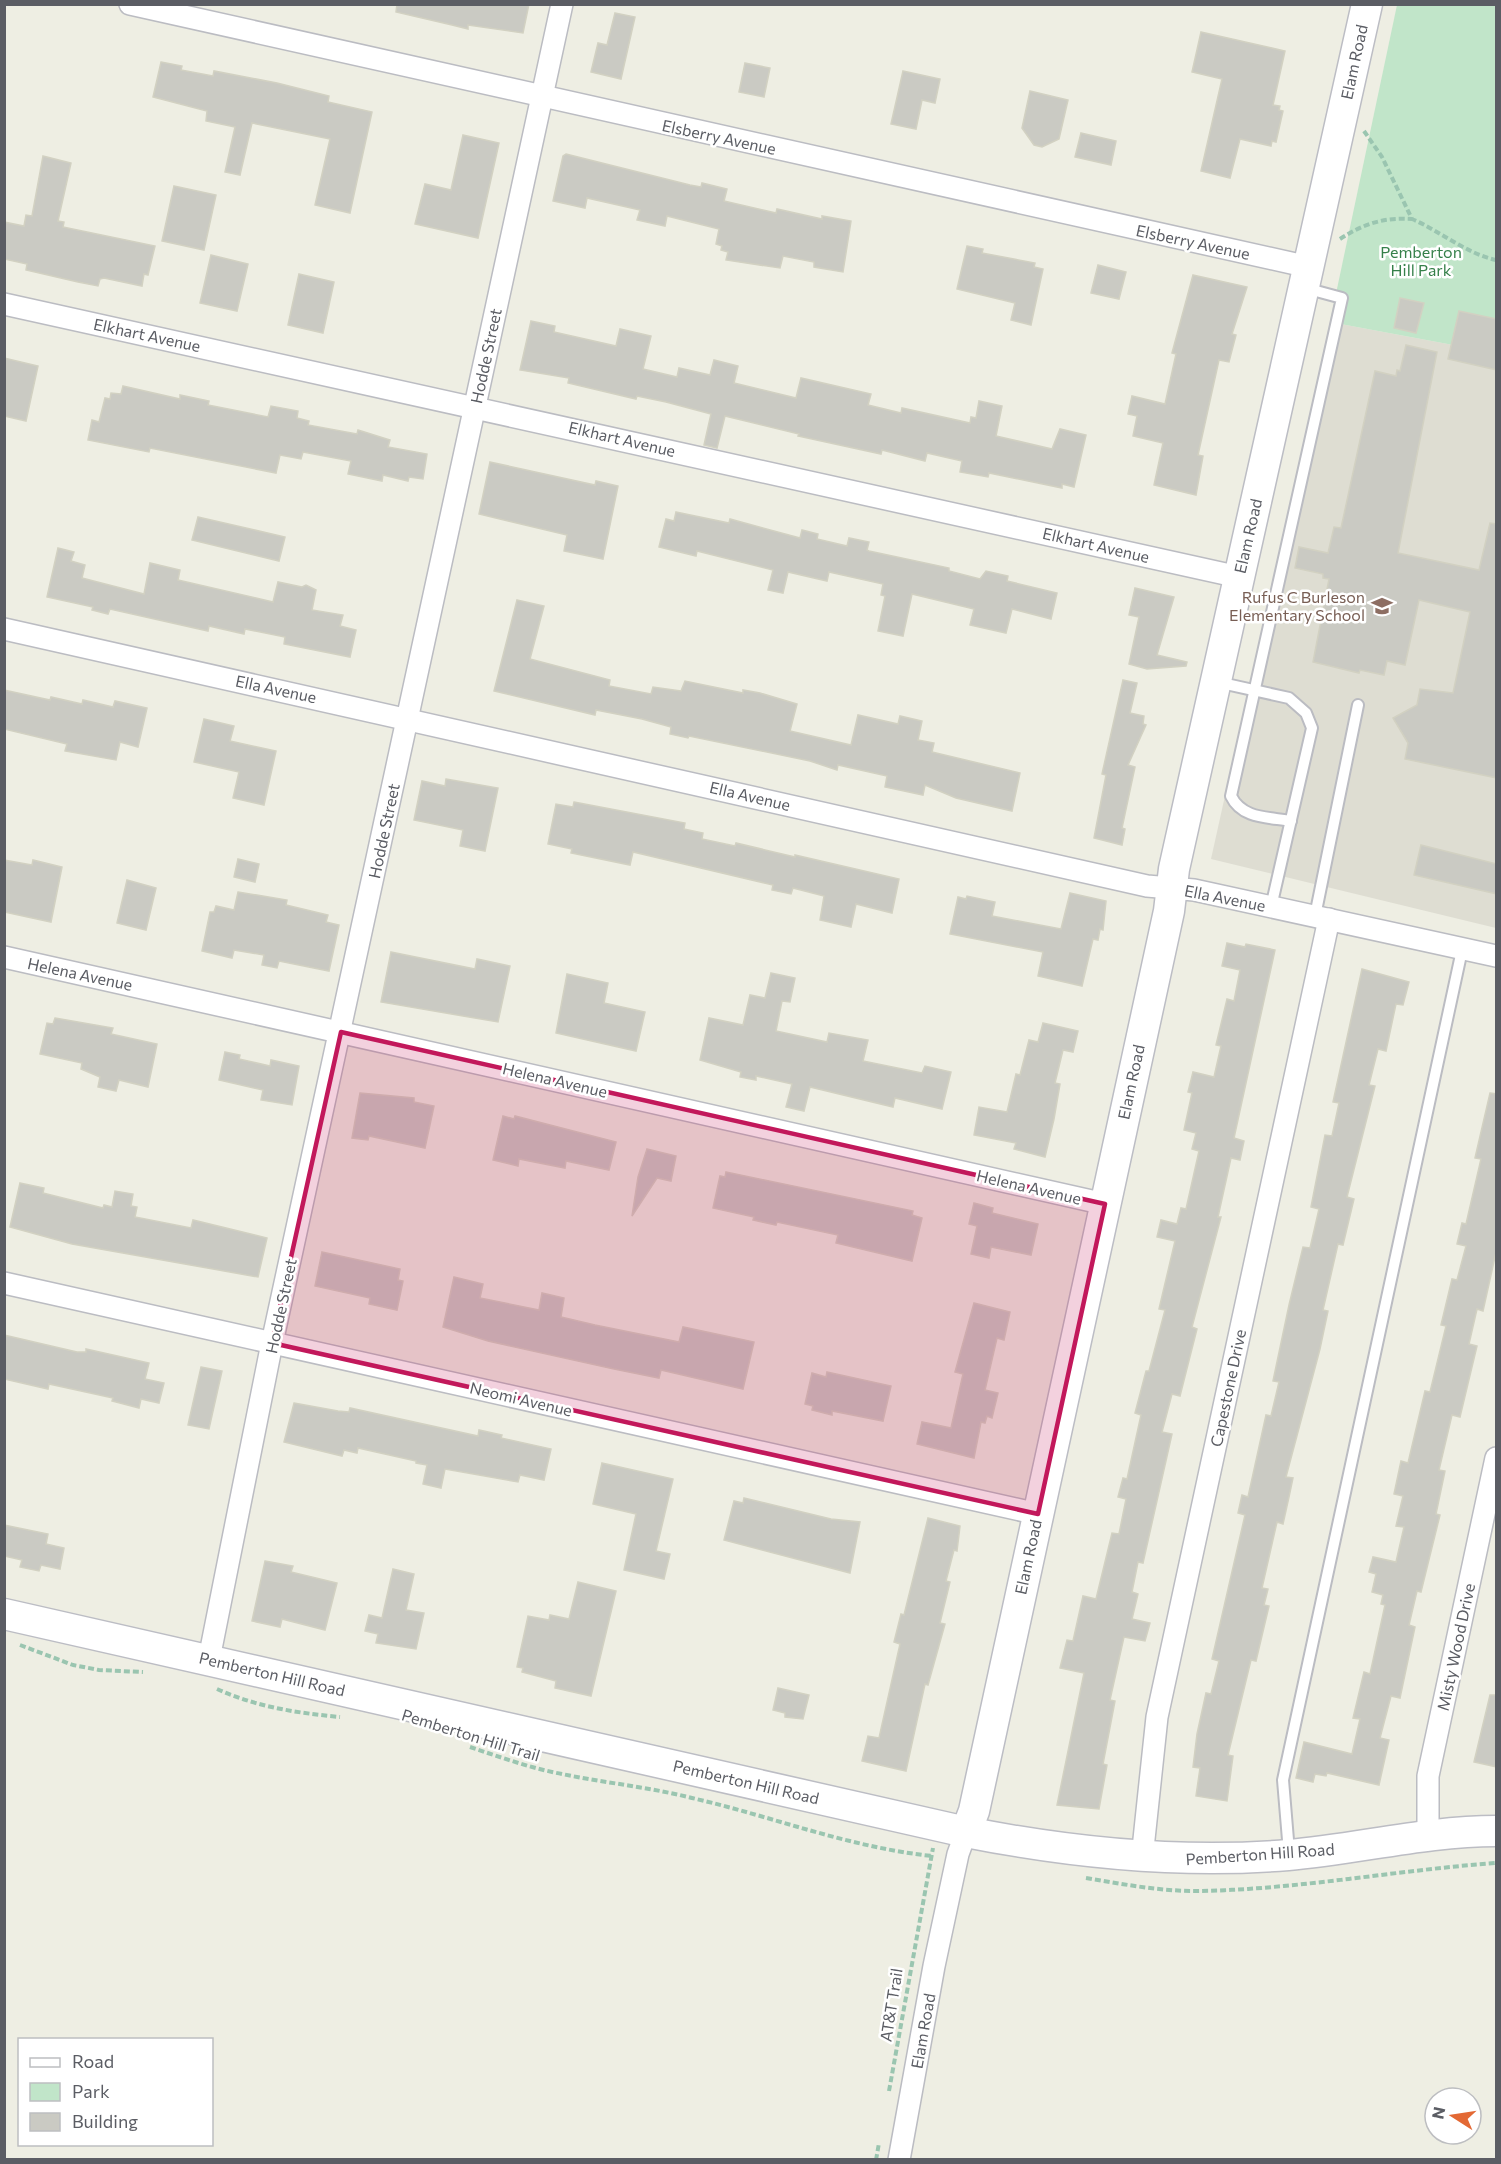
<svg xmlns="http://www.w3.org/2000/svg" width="1501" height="2164" viewBox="0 0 1501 2164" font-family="Commissioner,sans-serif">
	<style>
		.education { fill: #deddd2 }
		.green { fill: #c1e5c9 }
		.building { fill: #cacac3; stroke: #d2d1c2; stroke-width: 1.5 }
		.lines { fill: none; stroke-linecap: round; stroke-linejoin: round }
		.lane-casing { stroke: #bbbcc2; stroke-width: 14 }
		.street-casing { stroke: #bbbcc2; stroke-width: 24 }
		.secondary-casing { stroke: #bcbdc4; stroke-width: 33 }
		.path { stroke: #9ac5b0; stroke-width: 4; stroke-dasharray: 6 3; stroke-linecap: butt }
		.lane { stroke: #fff; stroke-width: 10 }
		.street { stroke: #fff; stroke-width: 21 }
		.secondary { stroke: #fff; stroke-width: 30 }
		.marked { fill: #c2185b; fill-opacity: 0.2; stroke: #c2185b; stroke-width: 4.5; stroke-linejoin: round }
		.labels { text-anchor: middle; stroke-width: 5; stroke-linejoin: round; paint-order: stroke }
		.street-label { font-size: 16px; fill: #5b5d64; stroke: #fff }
		.park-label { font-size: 16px; fill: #36804a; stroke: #fff }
		.education-label { font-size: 16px; fill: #785e54; stroke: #fff; text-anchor: end }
	</style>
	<rect width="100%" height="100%" fill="#eeeee3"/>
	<!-- education -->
	<polygon class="education" points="1330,322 1496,353 1496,928 1211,859"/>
	<!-- green -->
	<polygon class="green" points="1397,5 1496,5 1496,353 1330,322"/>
	<!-- building -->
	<g class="building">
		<polygon points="397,4 529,4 523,33 468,25 468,29 452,25 396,12"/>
		<polygon points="615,13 635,17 621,79 591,72 598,43 607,45"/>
		<polygon points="1201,32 1285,51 1273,105 1280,106 1279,110 1283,111 1276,142 1272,141 1271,146 1240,139 1230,178 1201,171 1222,79 1192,72"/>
		<polygon points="161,62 182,66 181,70 213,76 214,71 277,83 329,96 328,102 372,112 350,213 315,205 330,139 252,123 240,175 225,172 235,127 206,121 207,111 153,97"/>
		<polygon points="745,63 770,68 764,97 739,92"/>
		<polygon points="903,71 940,79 935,103 922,100 916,129 891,124"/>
		<polygon points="1030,91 1068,100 1059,139 1042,147 1034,145 1022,128"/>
		<polygon points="1081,133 1116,141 1111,165 1075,157"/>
		<polygon points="463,135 499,143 478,238 415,224 425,184 451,190"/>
		<polygon points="566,154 690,185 701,187 702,183 727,189 724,201 776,213 777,209 822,219 822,216 851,221 843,272 814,267 814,262 783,256 780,268 726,260 728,252 721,250 722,246 716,244 719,229 667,216 665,226 637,220 640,210 587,198 585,208 553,201 563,156"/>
		<polygon points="43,156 71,163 58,221 64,222 63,227 155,246 148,275 144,274 142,286 104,278 100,279 98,286 78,282 26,270 27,264 4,259 4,222 24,226 26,215 32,216"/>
		<polygon points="174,186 216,195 204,250 162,241"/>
		<polygon points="967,246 983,249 982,253 1035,263 1034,267 1043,269 1031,325 1011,320 1015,303 957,289"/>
		<polygon points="211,255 248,264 237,311 200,303"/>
		<polygon points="1098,265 1126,272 1119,299 1091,293"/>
		<polygon points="299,274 334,282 323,333 288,325"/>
		<polygon points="1193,275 1247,287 1232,334 1236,335 1229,362 1219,360 1198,455 1203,456 1196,495 1154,485 1163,443 1133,436 1137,416 1128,414 1132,396 1165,404 1176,354 1172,353"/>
		<polygon points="1400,298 1424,303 1416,333 1394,328"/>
		<polygon points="1459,311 1497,319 1497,370 1448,359"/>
		<polygon points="531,321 555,326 554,332 616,346 620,329 651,336 643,369 677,377 679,368 710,375 714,360 738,366 734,383 796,398 801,378 871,394 868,405 901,413 902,408 970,423 971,417 976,418 979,401 1002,406 996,436 1052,449 1060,429 1086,435 1074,487 1062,484 1062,488 989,473 988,477 960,472 962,461 927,453 925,461 882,450 881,454 798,436 799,434 725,416 717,448 704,445 711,414 666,402 637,396 636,399 568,383 569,378 520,370"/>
		<polygon points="1406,345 1437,352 1398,553 1479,570 1490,523 1497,524 1497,778 1405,759 1408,743 1393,718 1417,705 1420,689 1453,693 1470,612 1419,600 1405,665 1387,661 1384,675 1360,670 1359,673 1313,662 1329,579 1323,578 1323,574 1295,568 1299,547 1328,553 1334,527 1341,528 1375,371 1396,376 1397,370 1400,371"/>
		<polygon points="4,358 38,366 26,421 4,416"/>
		<polygon points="123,386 180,399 180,395 209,401 208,405 268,417 271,406 298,411 297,418 309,421 308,425 357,434 358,430 390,440 388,447 427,454 423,479 409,477 408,481 383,475 382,481 348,474 351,461 303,452 301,459 280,455 276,473 150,448 149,452 88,440 92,420 99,422 105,398 110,399 111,393 121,394"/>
		<polygon points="490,462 595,485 596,481 618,486 603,559 564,551 567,535 479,514"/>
		<polygon points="676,512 729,523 730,519 800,538 802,530 818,534 817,539 847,546 849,538 869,542 867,550 869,551 949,568 949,571 980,579 986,571 1008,576 1007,581 1057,593 1051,619 1012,609 1006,633 970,625 974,609 912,594 903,636 878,631 885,596 881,595 883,584 829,572 827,581 788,572 783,593 768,590 773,570 697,551 696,556 659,547 666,519 674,521"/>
		<polygon points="198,517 285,537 279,561 192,540"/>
		<polygon points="58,548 74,552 71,561 85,565 82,578 144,594 150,563 180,570 178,580 273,602 278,582 302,587 306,585 316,590 312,610 343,615 340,626 356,630 350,657 284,644 285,637 245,629 244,634 209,626 208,631 110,609 108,614 92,610 93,607 47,597"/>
		<polygon points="1135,588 1174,597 1157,655 1187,662 1186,666 1147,669 1129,664 1139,617 1129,615"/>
		<polygon points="517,600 544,606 530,659 610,680 609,686 651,694 653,687 681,691 685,681 743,693 743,690 760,693 797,704 790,731 851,745 858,715 898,724 900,716 922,721 918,740 934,743 932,752 1020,773 1012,811 956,798 925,785 923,795 885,787 887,776 838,765 837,770 810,761 689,736 688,738 670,734 671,727 642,719 596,710 595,715 494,691"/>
		<polygon points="1123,680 1137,683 1130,713 1144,716 1143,724 1146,725 1128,765 1135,767 1122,828 1125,829 1122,845 1094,838 1106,775 1102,774"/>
		<polygon points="4,690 50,700 51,697 82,704 83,700 113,707 115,701 147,708 138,747 120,742 116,760 65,751 67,744 4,729"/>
		<polygon points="204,719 234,726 230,741 276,751 264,805 233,798 239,772 194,762"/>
		<polygon points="446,779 498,788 485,851 460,846 463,830 414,820 422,781 445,786"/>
		<polygon points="574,802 685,823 684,829 703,833 702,839 735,846 736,843 795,857 795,855 899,879 892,913 856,904 851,927 820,920 824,896 793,888 791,894 772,890 773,885 633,852 630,865 571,853 572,849 548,844 556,804 573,807"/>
		<polygon points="1421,845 1497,864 1497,894 1414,875"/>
		<polygon points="238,859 259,864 255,882 234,877"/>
		<polygon points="4,860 32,865 33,860 62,867 51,922 4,912"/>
		<polygon points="127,880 156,888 146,930 117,923"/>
		<polygon points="238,892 287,900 286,905 328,915 326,922 339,925 329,971 279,961 277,968 262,965 264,955 234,950 232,958 202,951 210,912 214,912 216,906 234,910"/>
		<polygon points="1070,893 1106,901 1103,930 1100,929 1098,940 1093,939 1082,986 1038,976 1043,952 950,934 958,897 966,899 967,896 995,902 992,916 1061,929"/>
		<polygon points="1227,943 1245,947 1246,944 1275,950 1234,1138 1244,1141 1240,1160 1231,1158 1218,1217 1221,1217 1192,1327 1197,1329 1180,1396 1172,1394 1162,1432 1172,1434 1143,1563 1138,1562 1132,1592 1138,1594 1132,1619 1150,1623 1145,1641 1124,1637 1110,1700 1115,1701 1103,1764 1107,1765 1099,1809 1057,1805 1084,1673 1060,1668 1067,1640 1073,1641 1083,1596 1096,1599 1112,1533 1119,1534 1126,1499 1118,1497 1123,1478 1127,1479 1141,1415 1135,1413 1146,1371 1149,1371 1165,1310 1159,1309 1175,1241 1157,1237 1161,1220 1177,1224 1181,1208 1186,1209 1199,1151 1192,1149 1196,1133 1184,1130 1192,1093 1188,1092 1193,1072 1214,1077 1221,1046 1216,1045 1227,999 1234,1001 1240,970 1222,966"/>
		<polygon points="391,952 475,969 477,959 510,966 498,1022 381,1002"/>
		<polygon points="1362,969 1409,982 1403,1005 1396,1004 1386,1051 1378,1049 1369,1085 1375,1086 1347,1197 1354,1199 1343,1245 1338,1244 1323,1310 1328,1311 1320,1349 1286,1477 1293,1478 1289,1497 1283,1524 1277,1522 1262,1588 1268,1589 1264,1605 1269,1606 1256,1661 1251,1660 1228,1755 1233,1756 1227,1801 1196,1796 1200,1768 1193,1767 1197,1734 1206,1693 1211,1694 1219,1661 1212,1659 1245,1515 1238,1513 1242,1495 1248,1497 1266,1415 1271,1416 1279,1382 1273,1381 1289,1305 1303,1247 1310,1248 1319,1209 1311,1207 1325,1135 1332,1136 1339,1103 1333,1102"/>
		<polygon points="771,973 795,978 790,1002 782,1001 776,1031 827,1042 829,1033 868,1040 863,1061 922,1073 925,1066 951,1072 942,1109 895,1098 893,1107 810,1087 804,1111 786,1107 792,1084 756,1076 756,1080 740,1077 741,1072 700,1060 709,1018 743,1025 750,995 765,998"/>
		<polygon points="567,974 608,983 604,1003 645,1012 636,1051 556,1033"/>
		<polygon points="55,1018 113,1028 111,1034 157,1044 148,1087 119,1080 116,1091 98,1087 100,1077 81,1069 82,1063 40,1054 47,1023 53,1024"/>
		<polygon points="1043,1023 1078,1031 1073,1052 1063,1050 1055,1083 1060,1084 1054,1119 1045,1157 1014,1149 1016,1143 974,1135 979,1107 1007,1112 1016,1074 1020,1075 1029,1040 1038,1042"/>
		<polygon points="225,1052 240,1055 239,1059 270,1066 271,1060 299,1066 292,1105 261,1100 263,1090 219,1080"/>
		<polygon points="360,1093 414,1098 414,1102 434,1106 425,1148 369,1136 368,1140 352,1138"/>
		<polygon points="1490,1093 1497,1094 1497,1248 1483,1311 1477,1309 1469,1344 1477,1346 1460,1417 1452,1415 1439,1470 1445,1471 1436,1514 1440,1515 1421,1592 1417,1591 1409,1625 1415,1627 1400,1698 1391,1696 1380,1738 1389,1740 1379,1785 1327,1773 1326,1776 1315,1774 1313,1782 1296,1778 1304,1742 1352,1754 1360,1719 1353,1718 1364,1672 1370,1674 1385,1605 1381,1604 1383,1595 1372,1592 1376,1574 1369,1572 1373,1557 1396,1562 1404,1527 1396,1526 1403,1496 1394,1494 1401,1461 1408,1463 1425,1391 1430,1392 1446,1326 1441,1325 1452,1279 1457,1280 1466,1246 1457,1244 1462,1223 1466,1224 1481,1159 1475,1158"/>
		<polygon points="503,1116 514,1119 515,1116 616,1142 609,1170 566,1161 565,1168 519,1159 518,1166 493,1160"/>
		<polygon points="647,1149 676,1156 671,1181 657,1178 632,1216 638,1177"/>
		<polygon points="726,1172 913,1211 912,1215 922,1218 912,1261 836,1243 838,1235 777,1222 776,1225 753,1220 754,1217 713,1208 720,1176 725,1177"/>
		<polygon points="20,1183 44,1188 43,1193 103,1208 104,1205 112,1207 115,1191 133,1194 131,1206 137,1207 135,1217 191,1228 193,1220 267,1238 258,1277 72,1244 10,1227"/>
		<polygon points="974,1203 993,1208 992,1213 1038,1224 1031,1255 991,1247 989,1258 971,1254 977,1226 969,1224"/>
		<polygon points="322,1252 400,1269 398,1280 403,1281 397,1310 369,1304 370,1298 315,1286"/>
		<polygon points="454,1277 483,1284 480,1298 539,1310 542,1293 564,1298 561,1317 595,1325 679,1342 683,1327 754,1342 743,1389 661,1370 659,1378 614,1369 488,1341 443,1327"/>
		<polygon points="974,1303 1010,1312 1004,1340 997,1338 985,1390 998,1393 992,1418 987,1416 985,1423 981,1422 974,1458 917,1444 922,1422 951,1428 963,1374 955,1372"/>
		<polygon points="4,1335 77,1352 86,1352 86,1349 149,1363 145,1379 164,1383 159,1403 141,1399 139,1408 112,1401 113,1398 49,1384 48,1389 4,1379"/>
		<polygon points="201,1367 222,1371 209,1429 188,1425"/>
		<polygon points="827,1372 891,1386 883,1421 832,1411 832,1415 812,1410 813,1406 805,1404 812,1373 826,1377"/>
		<polygon points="294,1403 338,1411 349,1412 350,1408 478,1436 479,1430 502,1435 501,1438 551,1449 544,1480 520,1475 518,1482 445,1469 441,1488 423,1484 427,1465 416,1463 416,1461 358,1448 357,1453 344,1450 342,1456 284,1442"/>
		<polygon points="602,1463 673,1479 656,1551 670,1554 664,1579 624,1570 636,1514 593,1504"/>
		<polygon points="744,1498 831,1519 860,1522 850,1573 724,1540 734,1501 743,1503"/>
		<polygon points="928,1518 960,1526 957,1551 954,1550 946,1581 950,1582 940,1623 945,1624 928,1685 925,1684 906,1771 862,1761 868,1736 879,1738 900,1644 894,1642 901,1614 904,1615"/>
		<polygon points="4,1525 48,1534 46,1544 64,1548 60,1569 41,1565 39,1571 20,1567 22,1560 4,1556"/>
		<polygon points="265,1561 293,1566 291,1572 337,1583 325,1630 282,1619 280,1627 252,1621"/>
		<polygon points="393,1569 414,1574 406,1610 424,1613 416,1649 376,1643 378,1634 365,1631 369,1615 382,1618"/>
		<polygon points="578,1582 616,1591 591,1696 555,1688 556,1681 522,1672 523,1668 517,1667 528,1616 549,1620 550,1615 569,1619"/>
		<polygon points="778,1688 809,1695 803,1719 785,1717 785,1713 773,1710"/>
		<polygon points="1490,1695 1497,1695 1497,1767 1474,1762"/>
	</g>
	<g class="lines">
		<defs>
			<g id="lane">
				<polyline points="1217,682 1289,698 1306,713 1312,728 1271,907"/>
				<path d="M1291 821C1268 817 1242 819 1231 796L1342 298 1305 288"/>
				<polyline points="1315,916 1358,705"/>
				<polyline points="1289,1852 1283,1780 1462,950"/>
			</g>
			<g id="street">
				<polyline points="130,4 1309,267"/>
				<polyline points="4,304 1239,577"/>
				<polyline points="4,629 1147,886 1194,890 1496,956"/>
				<polyline points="4,957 1105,1204"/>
				<polyline points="4,1283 1038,1514"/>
				<polyline points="209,1659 272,1343 562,4"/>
				<polyline points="1428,1837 1428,1776 1496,1458"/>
				<polyline points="1142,1858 1157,1717 1329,919"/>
				<polyline points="899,2160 934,1966 958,1854 966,1832"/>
			</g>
			<g id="secondary">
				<path d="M4 1614 966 1832C1072 1853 1180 1864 1288 1855 1357 1849 1427 1831 1496 1831"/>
				<polyline points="966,1832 974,1811 1169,911 1174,869 1367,4"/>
			</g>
		</defs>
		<!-- lane casing -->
		<use href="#lane" class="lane-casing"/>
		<!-- street casing -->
		<use href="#street" class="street-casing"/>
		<!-- secondary casing -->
		<use href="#secondary" class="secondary-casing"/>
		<!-- path -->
		<g class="path">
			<path d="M1364 131 1382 157 1412 219C1440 231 1467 254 1496 260"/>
			<path d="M1340 239C1363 224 1384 217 1412 219"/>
			<polyline points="20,1645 73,1665 99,1670 143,1672"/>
			<path d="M217 1689C257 1707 297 1713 340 1717"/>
			<path d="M470 1747C500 1757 530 1768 562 1774 605 1783 649 1787 692 1798 775 1817 847 1847 932 1856"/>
			<path d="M1086 1878C1122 1884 1158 1891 1195 1891 1296 1890 1396 1870 1496 1863"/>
			<polyline points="889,2091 933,1848"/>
			<polyline points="876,2160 879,2143"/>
		</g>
		<!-- lane -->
		<use href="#lane" class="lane"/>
		<!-- street -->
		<use href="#street" class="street"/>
		<!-- secondary -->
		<use href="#secondary" class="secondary"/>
	</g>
	<!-- marked area -->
	<path class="marked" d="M341 1032 1105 1204 1038 1514 272 1343Z"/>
	<!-- icons -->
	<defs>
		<symbol id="school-bare" viewBox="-9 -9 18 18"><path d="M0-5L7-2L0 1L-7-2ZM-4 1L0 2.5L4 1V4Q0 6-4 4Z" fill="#8d6e63" stroke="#fff" stroke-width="2.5" paint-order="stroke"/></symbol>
	</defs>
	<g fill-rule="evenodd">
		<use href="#school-bare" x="1367" y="591" width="30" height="30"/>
	</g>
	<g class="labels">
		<!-- street labels -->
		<g class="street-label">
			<text transform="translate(1354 62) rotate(-78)" y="6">Elam Road</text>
			<text transform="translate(719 137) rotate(12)" y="6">Elsberry Avenue</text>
			<text transform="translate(1193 242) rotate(12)" y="6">Elsberry Avenue</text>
			<text transform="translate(147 335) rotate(12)" y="6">Elkhart Avenue</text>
			<text transform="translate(486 356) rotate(-78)" y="6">Hodde Street</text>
			<text transform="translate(622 439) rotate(13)" y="6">Elkhart Avenue</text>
			<text transform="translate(1248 536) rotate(-77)" y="6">Elam Road</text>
			<text transform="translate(1096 545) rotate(13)" y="6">Elkhart Avenue</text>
			<text transform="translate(276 689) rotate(12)" y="6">Ella Avenue</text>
			<text transform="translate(750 796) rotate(13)" y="6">Ella Avenue</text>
			<text transform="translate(384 831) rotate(-78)" y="6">Hodde Street</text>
			<text transform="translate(1225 898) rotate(11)" y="6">Ella Avenue</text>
			<text transform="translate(80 974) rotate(12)" y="6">Helena Avenue</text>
			<text transform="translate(555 1080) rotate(13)" y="6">Helena Avenue</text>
			<text transform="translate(1131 1082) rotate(-78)" y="6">Elam Road</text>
			<text transform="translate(1029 1187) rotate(13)" y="6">Helena Avenue</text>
			<text transform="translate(281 1306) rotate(-78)" y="6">Hodde Street</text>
			<text transform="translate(1228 1388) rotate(-78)" y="6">Capestone Drive</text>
			<text transform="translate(521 1399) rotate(13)" y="6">Neomi Avenue</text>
			<text transform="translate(1028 1557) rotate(-78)" y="6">Elam Road</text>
			<text transform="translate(1456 1647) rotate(-78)" y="6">Misty Wood Drive</text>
			<text transform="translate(272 1674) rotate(13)" y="6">Pemberton Hill Road</text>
			<text transform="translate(471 1735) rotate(17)" y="6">Pemberton Hill Trail</text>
			<text transform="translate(746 1782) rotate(13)" y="6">Pemberton Hill Road</text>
			<text transform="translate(1260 1854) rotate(-4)" y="6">Pemberton Hill Road</text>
			<text transform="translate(891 2005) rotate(-81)" y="6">AT&amp;T Trail</text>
			<text transform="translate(923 2031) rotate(-80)" y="6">Elam Road</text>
		</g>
		<!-- park labels -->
		<g class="park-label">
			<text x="1421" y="258">Pemberton<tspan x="1421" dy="18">Hill Park</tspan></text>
		</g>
		<!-- education labels -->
		<g class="education-label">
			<text x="1365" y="603">Rufus C Burleson<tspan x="1365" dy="18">Elementary School</tspan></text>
		</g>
	</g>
	<!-- border -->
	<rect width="1501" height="2164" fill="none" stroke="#5b5d64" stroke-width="12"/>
	<!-- legend -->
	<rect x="18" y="2038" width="195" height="108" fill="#ffffff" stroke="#bdbec1" stroke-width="1.5"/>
	<rect x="30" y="2058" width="30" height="9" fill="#ffffff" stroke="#bdbec1" stroke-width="1.5"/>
	<text x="72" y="2068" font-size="18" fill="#5b5d64">Road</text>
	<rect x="30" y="2083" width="30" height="18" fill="#c1e5c9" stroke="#bdbec1" stroke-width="1.5"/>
	<text x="72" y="2098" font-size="18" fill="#5b5d64">Park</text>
	<rect x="30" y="2113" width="30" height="18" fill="#cacac3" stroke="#bdbec1" stroke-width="1.5"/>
	<text x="72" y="2128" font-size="18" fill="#5b5d64">Building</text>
	<!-- north arrow -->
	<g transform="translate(1453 2116) rotate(282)"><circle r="28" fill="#ffffff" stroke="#bdbec1" stroke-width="1.5"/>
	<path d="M0-4.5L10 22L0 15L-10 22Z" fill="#e36934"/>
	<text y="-9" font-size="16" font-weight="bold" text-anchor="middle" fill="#5b5d64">N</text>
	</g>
</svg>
